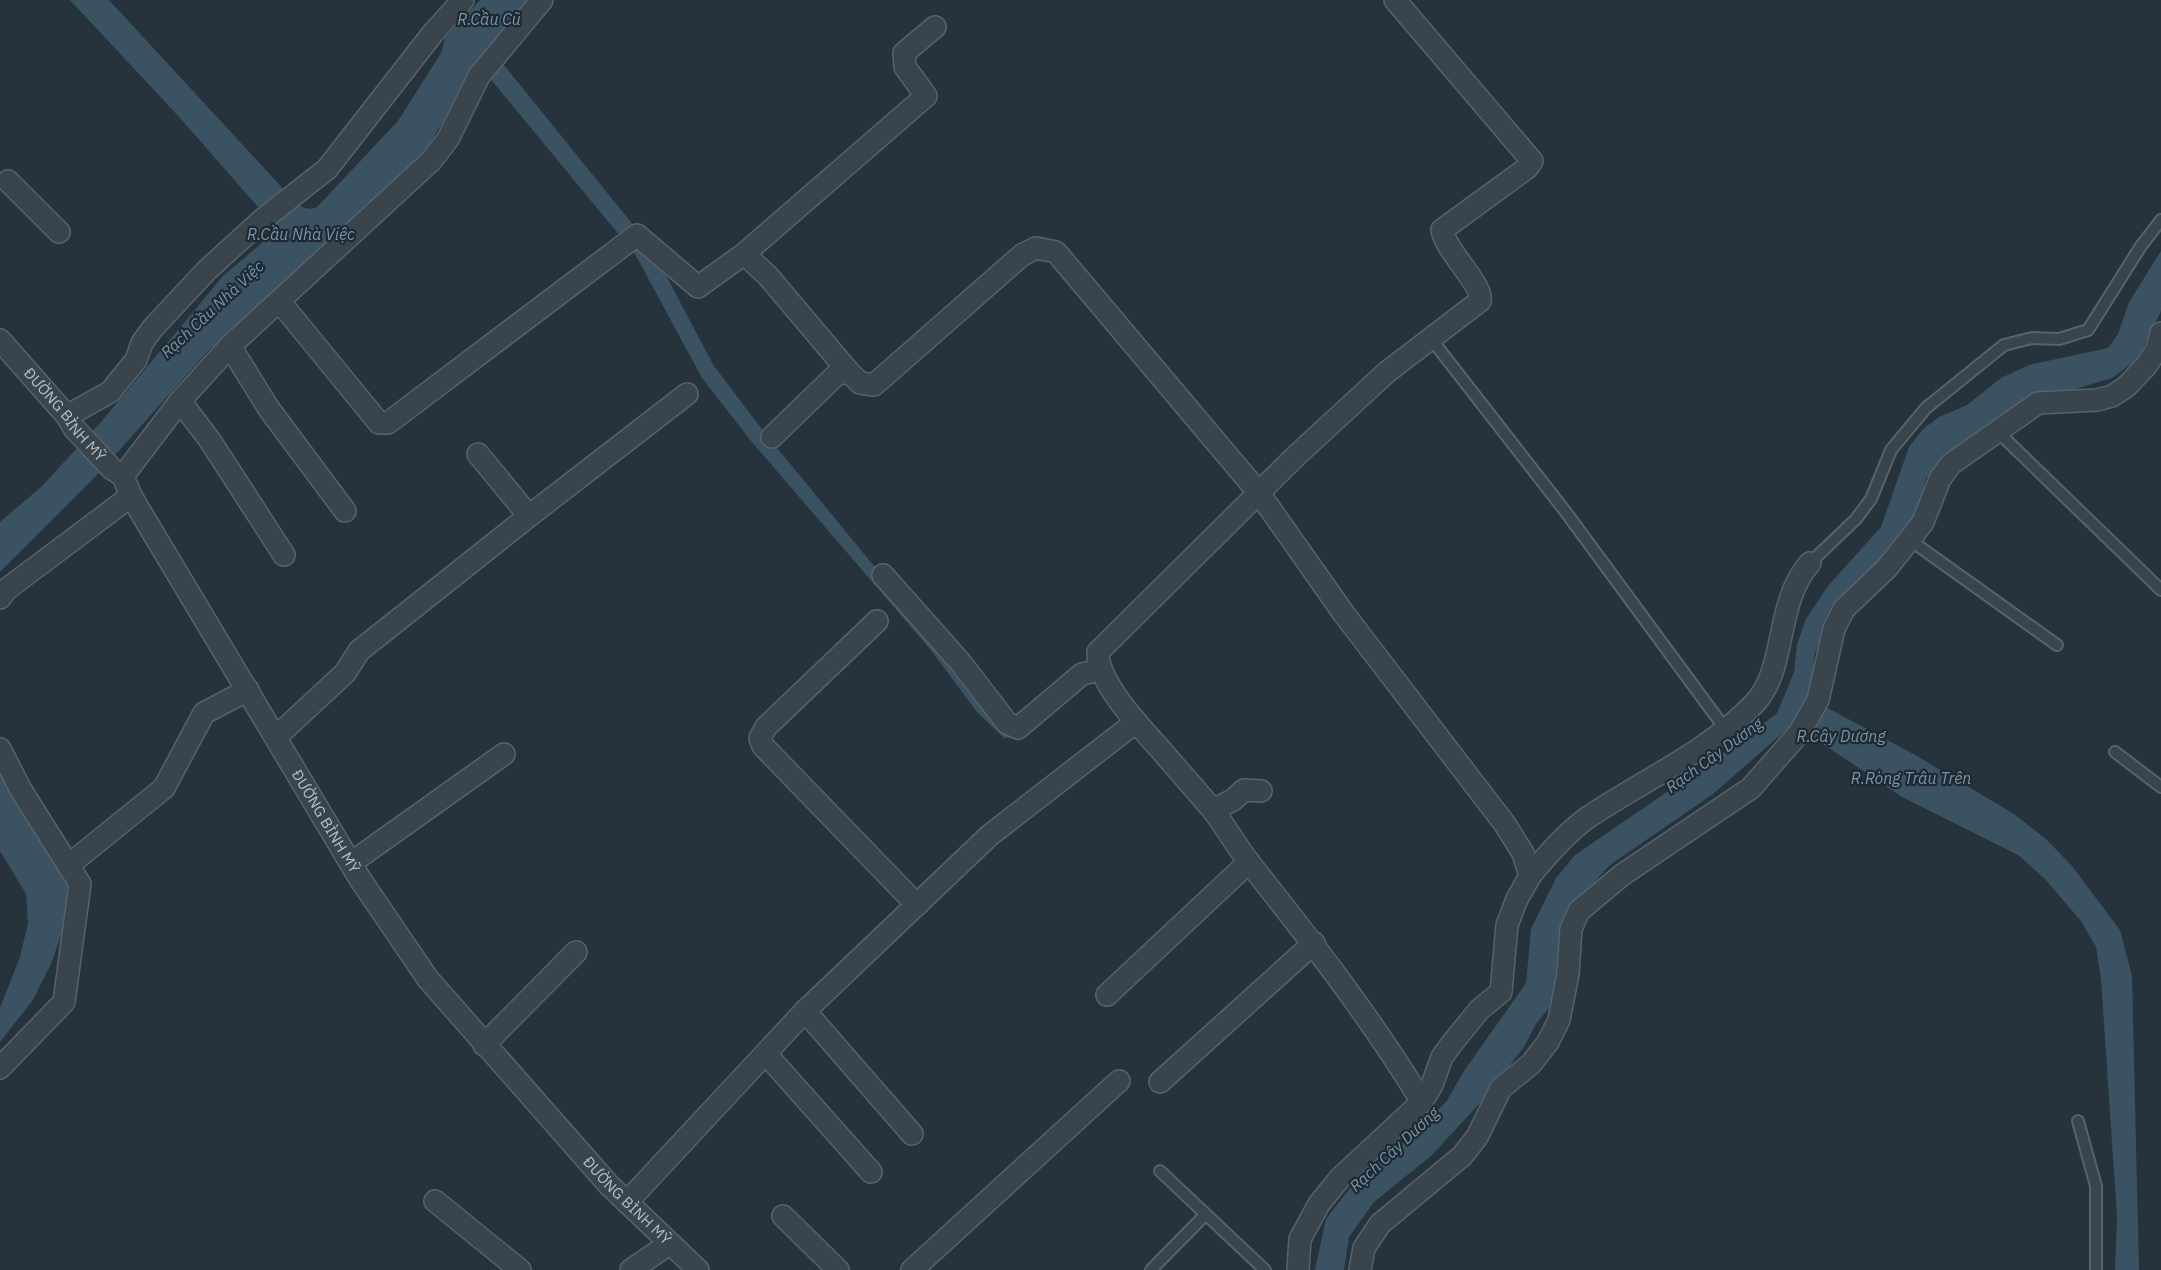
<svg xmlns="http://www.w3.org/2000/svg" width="2161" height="1270" viewBox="0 0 2161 1270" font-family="'IBM Plex Sans',sans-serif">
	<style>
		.water { fill: #3a5262 }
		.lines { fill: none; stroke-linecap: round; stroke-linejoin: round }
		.service-casing { stroke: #57626b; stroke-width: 14 }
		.minor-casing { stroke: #57626b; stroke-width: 24 }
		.service { stroke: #39444d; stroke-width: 10 }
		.minor { stroke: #39444d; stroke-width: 21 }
		.labels { text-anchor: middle; stroke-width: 4.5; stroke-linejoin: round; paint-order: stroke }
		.street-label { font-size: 15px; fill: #b5bfc8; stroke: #1e2932 }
		.water-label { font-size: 16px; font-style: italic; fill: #7895a9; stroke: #1e2932 }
	</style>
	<rect width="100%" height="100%" fill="#26333c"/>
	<!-- water -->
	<g class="water">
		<path d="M70 0H109L277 182C287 193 300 215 317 207L398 121 441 53 445 38 480 0H530L495 54 651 247 714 366 764 432 1012 734 1010 738H1004L977 712 930 649 751 441 702 378 635 254 488 76 473 72 426 150 342 233 208 351 99 473 0 572V522L42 486 101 422 223 276 275 232 272 223 180 118Z"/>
		<polygon points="2161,251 2161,311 2138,359 2112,378 2008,410 1945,458 1926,478 1918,512 1881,562 1833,613 1815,653 1809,698 1917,756 2014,814 2046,839 2072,866 2120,930 2132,976 2139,1270 2115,1270 2117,1217 2101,979 2096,947 2081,921 2045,879 2018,855 1902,797 1793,724 1713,794 1610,865 1591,886 1573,901 1561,927 1557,976 1549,1008 1536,1024 1524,1047 1482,1101 1431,1156 1374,1202 1349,1237 1344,1270 1315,1270 1326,1219 1357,1179 1408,1139 1446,1102 1464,1071 1526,983 1531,929 1556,878 1575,855 1747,737 1777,713 1794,672 1797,644 1806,619 1828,586 1881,527 1909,447 1923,429 1939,417 1967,405 2001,378 2029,365 2108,348 2118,334 2129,302"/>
		<polygon points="0,759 68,884 70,909 51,964 33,1000 0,1042 0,1008 20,957 28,923 26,894 0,851"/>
	</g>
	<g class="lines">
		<defs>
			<g id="service">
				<polyline points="1432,340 1565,511 1726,730"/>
				<polyline points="1997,431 2161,590"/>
				<polyline points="1910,540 2057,645"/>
				<polyline points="1810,563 1856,519 1871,499 1891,450 1926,408 2004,345 2032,338 2059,339 2088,330 2141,246 2161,220"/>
				<polyline points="2115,752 2161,787"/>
				<polyline points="2078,1121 2096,1186 2096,1270"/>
				<polyline points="1160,1171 1265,1270"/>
				<polyline points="1151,1270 1205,1215"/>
			</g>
			<g id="minor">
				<path d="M1395 0 1532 161 1527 168 1442 230C1445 250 1484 286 1480 301L1387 372 1297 455 1098 652C1097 682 1141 728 1161 750 1178 770 1195 789 1212 809 1226 827 1237 847 1251 865 1312 942 1371 1018 1422 1102"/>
				<polyline points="8,181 59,232"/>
				<polyline points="744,254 926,96 905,67 904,53 935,27"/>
				<polyline points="280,302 379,423 388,423 637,235 698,287 744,254 768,276 848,371"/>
				<path id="s1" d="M0 340 67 416 74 428 112 469 123 476 131 496 360 879 428 979 609 1185 698 1270"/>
				<polyline points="230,346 269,409 345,511"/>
				<polyline points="180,401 209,439 284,555"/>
				<polyline points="67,416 110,392 136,360 142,343 152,329 207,270 262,220 327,169 433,33 463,0"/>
				<polyline points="772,437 836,375 848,371 860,383 874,385 1022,255 1036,248 1056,252 1259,493 1344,614 1504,823 1523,853 1530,876 1517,899 1507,925 1501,992 1480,1009 1453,1042 1442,1057 1432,1085 1422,1102 1340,1178 1319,1204 1300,1239 1298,1270"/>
				<polyline points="478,454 529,516 687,394"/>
				<polyline points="123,476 180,401 230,346 431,161 448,139 479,76 542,0"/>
				<polyline points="883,575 961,663 1007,723 1018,728 1082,674 1101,670"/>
				<polyline points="0,598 7,589 131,496"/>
				<polyline points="877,621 766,727 760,738 763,746 917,905"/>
				<polyline points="276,737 345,673 359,651 529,516"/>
				<polyline points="0,749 21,790 80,884 64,1002 0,1068"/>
				<polyline points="1213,810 1233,800 1244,790 1261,791"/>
				<polyline points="351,863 504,754"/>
				<polyline points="70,864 164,788 204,713 248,690"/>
				<path d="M1530 876C1547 855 1565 834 1587 818 1643 780 1705 754 1753 705 1788 670 1774 603 1810 563"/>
				<polyline points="1107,995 1249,862"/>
				<polyline points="805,1011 912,1134"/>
				<polyline points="484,1045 576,952"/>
				<polyline points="766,1054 871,1172"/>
				<polyline points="1160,1082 1314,943"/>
				<polyline points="435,1201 520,1270"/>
				<polyline points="627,1202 805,1011 990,835 1136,722"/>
				<polyline points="783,1216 838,1270"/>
				<polyline points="631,1270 669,1244"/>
				<polyline points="912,1270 1119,1081"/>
				<polyline points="1360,1270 1364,1248 1380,1224 1462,1156 1477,1137 1501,1088 1531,1064 1548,1042 1559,1020 1568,974 1571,929 1579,911 1622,875 1751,788 1800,732 1818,700 1834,629 1844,609 1887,568 1914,534 1923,522 1940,479 1951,464 2038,403 2097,400 2112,396 2126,387 2146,366 2157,349 2161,333"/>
			</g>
		</defs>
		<!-- service casing -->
		<use href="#service" class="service-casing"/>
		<!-- minor casing -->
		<use href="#minor" class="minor-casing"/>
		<!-- service -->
		<use href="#service" class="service"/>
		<!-- minor -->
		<use href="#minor" class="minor"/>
	</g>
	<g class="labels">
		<!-- street labels -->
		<g class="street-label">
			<text dy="5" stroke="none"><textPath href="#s1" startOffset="99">ĐƯỜNG BÌNH MỸ</textPath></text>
			<text dy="5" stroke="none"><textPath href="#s1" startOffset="585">ĐƯỜNG BÌNH MỸ</textPath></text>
			<text dy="5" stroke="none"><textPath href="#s1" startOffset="1071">ĐƯỜNG BÌNH MỸ</textPath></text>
		</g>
		<!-- water labels -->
		<g class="water-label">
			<text x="489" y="25">R.Cầu Cũ</text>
			<text x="301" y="240">R.Cầu Nhà Việc</text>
			<text transform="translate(212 309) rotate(-43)" y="6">Rạch Cầu Nhà Việc</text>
			<text x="1841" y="742">R.Cây Dương</text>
			<text transform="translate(1714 755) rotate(-36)" y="6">Rạch Cây Dương</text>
			<text x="1911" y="784">R.Ròng Trâu Trên</text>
			<text transform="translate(1394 1149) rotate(-43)" y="6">Rạch Cây Dương</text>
		</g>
	</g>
</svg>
